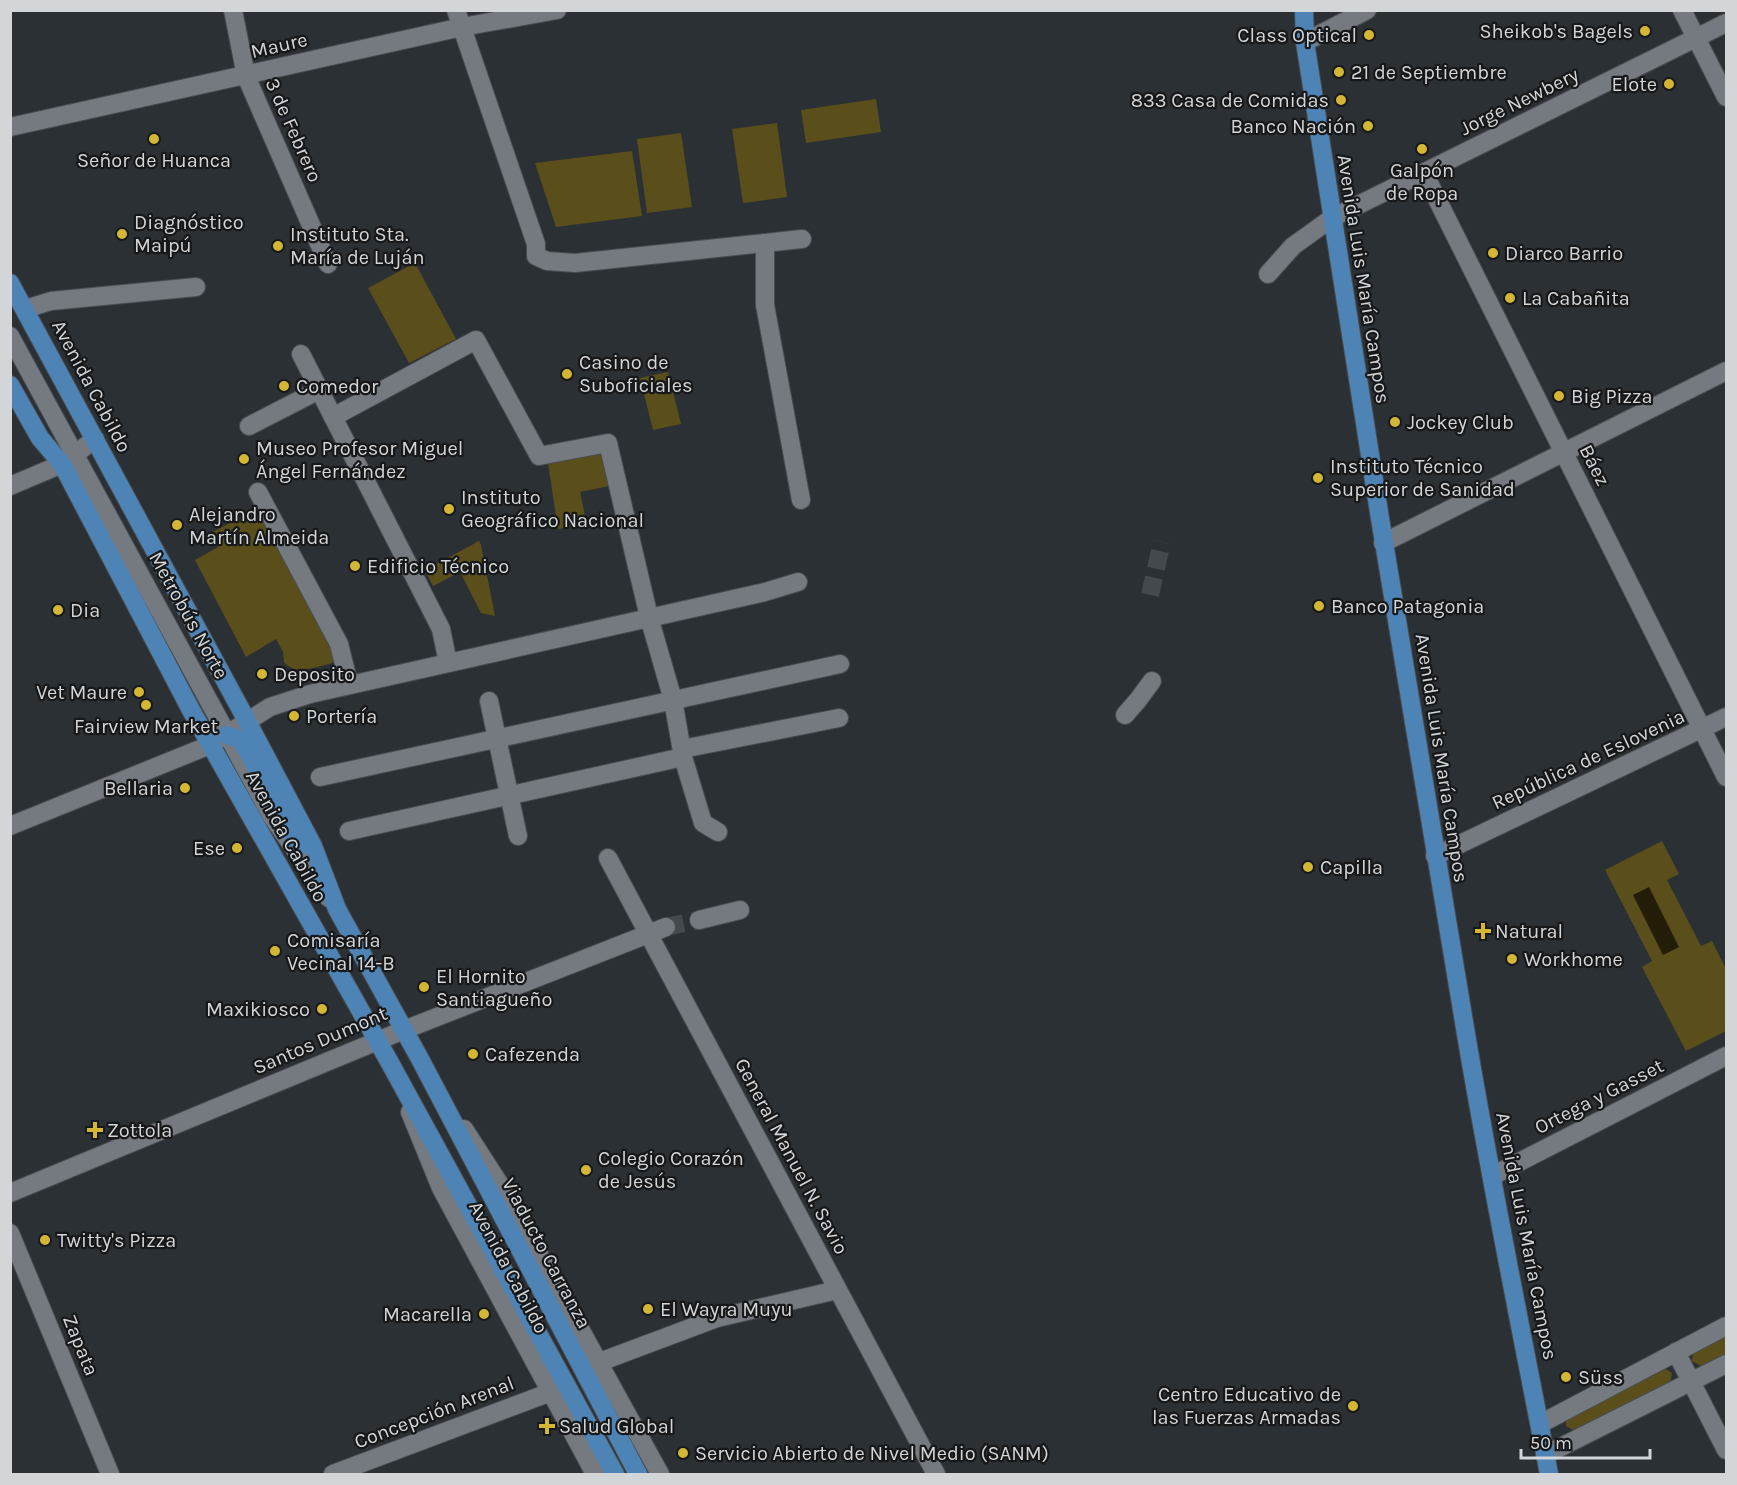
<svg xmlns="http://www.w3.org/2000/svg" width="1737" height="1485" viewBox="0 0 1737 1485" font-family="Karla,sans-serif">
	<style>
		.green { fill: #5a4e1b }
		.water { fill: #231d08 }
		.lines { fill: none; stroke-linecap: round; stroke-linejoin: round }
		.minor-tunnel { stroke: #44494d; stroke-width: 18; stroke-dasharray: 18 9; stroke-linecap: butt }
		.minor-casing { stroke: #494d51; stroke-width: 20 }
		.major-casing { stroke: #494d51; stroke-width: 20 }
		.minor { stroke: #757a80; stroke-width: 18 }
		.major { stroke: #4e84b5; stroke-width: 18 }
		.poi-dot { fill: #d4b635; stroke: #16181a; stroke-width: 2 }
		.labels { text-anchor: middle; stroke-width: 4.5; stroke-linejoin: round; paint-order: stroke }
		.poi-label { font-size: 20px; fill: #d3d6d8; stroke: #16181a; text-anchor: start }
		.street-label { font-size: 20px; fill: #d3d6d8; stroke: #16181a }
	</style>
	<rect width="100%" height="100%" fill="#2b3034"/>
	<!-- green -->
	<g class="green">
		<polygon points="876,99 881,132 806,143 801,110"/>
		<polygon points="777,123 787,197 743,203 732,129"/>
		<polygon points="681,133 692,207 647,213 637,139"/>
		<polygon points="632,151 642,216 556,227 535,163"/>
		<polygon points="415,263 456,339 409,363 368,288"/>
		<polygon points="668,372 681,424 653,430 640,378"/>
		<polygon points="601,451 609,486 580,492 586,520 576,526 558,529 548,463"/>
		<path d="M260 507 335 647V657L332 663C316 667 295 676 284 662L283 652 276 639 246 657 195 560 218 547 211 533Z"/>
		<polygon points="479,541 481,545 495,616 481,613 460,572 433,586 425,570"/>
		<polygon points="1662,841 1679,874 1667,880 1701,946 1712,941 1726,969 1726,1031 1686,1051 1642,967 1652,961 1605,870"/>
		<polygon points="1726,1334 1726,1354 1701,1366 1692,1361 1693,1350"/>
		<polygon points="1663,1367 1672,1373 1670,1383 1577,1432 1566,1426 1566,1420"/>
	</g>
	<!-- water -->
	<polygon class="water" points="1649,887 1679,947 1663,955 1633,895"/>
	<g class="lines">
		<!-- minor-tunnel -->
		<g class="minor-tunnel">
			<polyline points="1150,595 1162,542"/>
			<polyline points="666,927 699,920"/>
		</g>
		<defs>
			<g id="minor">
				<polyline points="233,10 246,76 328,264"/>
				<polyline points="456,10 536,244 536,256 547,261 575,263 802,239"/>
				<polyline points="1682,10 1726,97"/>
				<polyline points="1305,42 1367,10"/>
				<polyline points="10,127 462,27 557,10"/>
				<polyline points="1424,173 1726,777"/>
				<polyline points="765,243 765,305 801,500"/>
				<polyline points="1268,274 1293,246 1332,218 1726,23"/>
				<polyline points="25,309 51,301 196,287"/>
				<polyline points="10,336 271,815 329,898"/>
				<polyline points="301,354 441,629 448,663"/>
				<polyline points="333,417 476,340 539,456 608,443 649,617 673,700 683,757 703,823 718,832"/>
				<polyline points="249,426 319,390"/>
				<polyline points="10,486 62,464 95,439"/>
				<polyline points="258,492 339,644 349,684"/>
				<polyline points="1383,543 1726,371"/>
				<polyline points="489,701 518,836"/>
				<polyline points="1125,715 1138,700 1152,681"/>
				<polyline points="682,749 839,718"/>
				<polyline points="320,777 840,664"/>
				<polyline points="10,826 210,745 270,707 310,694 765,592 798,582"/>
				<polyline points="349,831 683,757"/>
				<polyline points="1435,856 1726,717"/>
				<polyline points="608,858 936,1474"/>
				<polyline points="699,920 740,910"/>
				<polyline points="410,1112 441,1188 595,1474"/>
				<polyline points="464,1129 504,1191 660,1474"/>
				<polyline points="1492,1176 1726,1056"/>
				<polyline points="10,1193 404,1030 666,927"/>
				<polyline points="10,1233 110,1474"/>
				<polyline points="1676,1352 1726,1450"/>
				<polyline points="597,1363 717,1318 837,1290"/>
				<polyline points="1540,1424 1726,1326"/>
				<polyline points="1545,1455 1726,1364"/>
				<polyline points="333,1474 551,1392"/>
			</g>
			<g id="major">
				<path d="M1304 10 1305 42C1355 369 1408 696 1464 1022 1489 1173 1520 1324 1549 1474"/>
				<polyline points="10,283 247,721 313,846 337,909 420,1059 638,1474"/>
				<polyline points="10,385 40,438 62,464 191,710 390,1063 615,1474"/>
				<polyline points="226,735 239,739 247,750 299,846"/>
			</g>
		</defs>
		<!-- minor casing -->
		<use href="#minor" class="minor-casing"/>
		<!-- major casing -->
		<use href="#major" class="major-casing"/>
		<!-- minor -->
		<use href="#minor" class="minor"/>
		<!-- major -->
		<use href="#major" class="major"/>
	</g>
	<!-- markers -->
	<g class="poi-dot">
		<circle cx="1645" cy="31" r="6"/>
		<circle cx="1369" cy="35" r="6"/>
		<circle cx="1339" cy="72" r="6"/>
		<circle cx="1669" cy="84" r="6"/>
		<circle cx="1341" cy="100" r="6"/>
		<circle cx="1368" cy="126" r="6"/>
		<circle cx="154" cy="139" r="6"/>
		<circle cx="1422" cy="149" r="6"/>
		<circle cx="122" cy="234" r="6"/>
		<circle cx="278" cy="246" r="6"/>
		<circle cx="1493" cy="253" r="6"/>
		<circle cx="1510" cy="298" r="6"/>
		<circle cx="567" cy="374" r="6"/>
		<circle cx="284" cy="386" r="6"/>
		<circle cx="1559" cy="396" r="6"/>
		<circle cx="1395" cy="422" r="6"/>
		<circle cx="244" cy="459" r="6"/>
		<circle cx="1318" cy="478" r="6"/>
		<circle cx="449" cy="509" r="6"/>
		<circle cx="177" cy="525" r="6"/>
		<circle cx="355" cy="566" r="6"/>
		<circle cx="1319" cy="606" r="6"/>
		<circle cx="58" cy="610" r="6"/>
		<circle cx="262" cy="674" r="6"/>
		<circle cx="139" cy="692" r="6"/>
		<circle cx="146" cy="705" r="6"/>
		<circle cx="294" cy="716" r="6"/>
		<circle cx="185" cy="788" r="6"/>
		<circle cx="237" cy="848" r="6"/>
		<circle cx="1308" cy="867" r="6"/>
		<path d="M1480 922h6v6h6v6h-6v6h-6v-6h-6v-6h6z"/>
		<circle cx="275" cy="951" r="6"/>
		<circle cx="1512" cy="959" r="6"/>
		<circle cx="424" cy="987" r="6"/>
		<circle cx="322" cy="1009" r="6"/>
		<circle cx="473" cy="1054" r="6"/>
		<path d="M92 1121h6v6h6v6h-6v6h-6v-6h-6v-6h6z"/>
		<circle cx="586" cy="1170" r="6"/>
		<circle cx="45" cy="1240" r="6"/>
		<circle cx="648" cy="1309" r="6"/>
		<circle cx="484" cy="1314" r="6"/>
		<circle cx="1566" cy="1377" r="6"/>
		<circle cx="1353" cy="1406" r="6"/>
		<path d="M544 1417h6v6h6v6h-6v6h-6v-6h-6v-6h6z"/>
		<circle cx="683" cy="1453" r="6"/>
	</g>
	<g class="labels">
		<!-- poi labels -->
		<g class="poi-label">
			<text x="1633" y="38" text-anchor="end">Sheikob's Bagels</text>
			<text x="1357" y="42" text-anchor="end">Class Optical</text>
			<text x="1351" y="79">21 de Septiembre</text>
			<text x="1657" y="91" text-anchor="end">Elote</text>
			<text x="1329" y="107" text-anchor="end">833 Casa de Comidas</text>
			<text x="1356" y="133" text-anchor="end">Banco Nación</text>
			<text x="154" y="167" text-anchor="middle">Señor de Huanca</text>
			<text x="1422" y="177" text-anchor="middle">Galpón<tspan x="1422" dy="23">de Ropa</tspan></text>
			<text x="134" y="229">Diagnóstico<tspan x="134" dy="23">Maipú</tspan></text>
			<text x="290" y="241">Instituto Sta.<tspan x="290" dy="23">María de Luján</tspan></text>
			<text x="1505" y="260">Diarco Barrio</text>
			<text x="1522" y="305">La Cabañita</text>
			<text x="579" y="369">Casino de<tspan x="579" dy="23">Suboficiales</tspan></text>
			<text x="296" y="393">Comedor</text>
			<text x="1571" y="403">Big Pizza</text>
			<text x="1407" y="429">Jockey Club</text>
			<text x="256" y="455">Museo Profesor Miguel<tspan x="256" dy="23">Ángel Fernández</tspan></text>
			<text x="1330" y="473">Instituto Técnico<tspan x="1330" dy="23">Superior de Sanidad</tspan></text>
			<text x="461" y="504">Instituto<tspan x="461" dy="23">Geográfico Nacional</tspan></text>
			<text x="189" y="521">Alejandro<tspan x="189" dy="23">Martín Almeida</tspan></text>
			<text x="367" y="573">Edificio Técnico</text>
			<text x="1331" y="613">Banco Patagonia</text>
			<text x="70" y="617">Dia</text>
			<text x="274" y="681">Deposito</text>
			<text x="127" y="699" text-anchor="end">Vet Maure</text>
			<text x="306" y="723">Portería</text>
			<text x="146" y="733" text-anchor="middle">Fairview Market</text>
			<text x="173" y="795" text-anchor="end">Bellaria</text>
			<text x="225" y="855" text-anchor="end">Ese</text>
			<text x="1320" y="874">Capilla</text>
			<text x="1495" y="938">Natural</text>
			<text x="287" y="947">Comisaría<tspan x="287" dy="23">Vecinal 14-B</tspan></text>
			<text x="1524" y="966">Workhome</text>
			<text x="436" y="983">El Hornito<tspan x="436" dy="23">Santiagueño</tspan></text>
			<text x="310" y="1016" text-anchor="end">Maxikiosco</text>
			<text x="485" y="1061">Cafezenda</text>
			<text x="107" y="1137">Zottola</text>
			<text x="598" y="1165">Colegio Corazón<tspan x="598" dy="23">de Jesús</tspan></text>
			<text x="57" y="1247">Twitty's Pizza</text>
			<text x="660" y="1316">El Wayra Muyu</text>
			<text x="472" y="1321" text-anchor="end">Macarella</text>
			<text x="1578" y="1384">Süss</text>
			<text x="1341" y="1401" text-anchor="end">Centro Educativo de<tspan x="1341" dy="23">las Fuerzas Armadas</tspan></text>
			<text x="559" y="1433">Salud Global</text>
			<text x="695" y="1460">Servicio Abierto de Nivel Medio (SANM)</text>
		</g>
		<!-- street labels -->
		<g class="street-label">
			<text transform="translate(279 45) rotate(-13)" y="7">Maure</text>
			<text transform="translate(1519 101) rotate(-26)" y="7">Jorge Newbery</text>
			<text transform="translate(294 130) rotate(66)" y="7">3 de Febrero</text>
			<text transform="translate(1364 279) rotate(81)" y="7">Avenida Luis María Campos</text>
			<text transform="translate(92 386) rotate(62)" y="7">Avenida Cabildo</text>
			<text transform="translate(1595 465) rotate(63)" y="7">Báez</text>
			<text transform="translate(189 615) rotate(61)" y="7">Metrobús Norte</text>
			<text transform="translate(1442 758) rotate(81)" y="7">Avenida Luis María Campos</text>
			<text transform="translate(1588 759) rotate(-25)" y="7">República de Eslovenia</text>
			<text transform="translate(287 836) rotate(61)" y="7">Avenida Cabildo</text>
			<text transform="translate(320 1040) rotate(-23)" y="7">Santos Dumont</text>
			<text transform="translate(1599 1096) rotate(-27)" y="7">Ortega y Gasset</text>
			<text transform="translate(792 1156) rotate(62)" y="7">General Manuel N. Savio</text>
			<text transform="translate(1527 1236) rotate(79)" y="7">Avenida Luis María Campos</text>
			<text transform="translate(547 1253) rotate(62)" y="7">Viaducto Carranza</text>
			<text transform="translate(509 1267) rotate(62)" y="7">Avenida Cabildo</text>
			<text transform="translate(81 1345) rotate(68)" y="7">Zapata</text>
			<text transform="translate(434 1412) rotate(-21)" y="7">Concepción Arenal</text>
		</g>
	</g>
	<!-- border -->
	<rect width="1737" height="1485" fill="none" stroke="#d3d6d8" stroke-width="24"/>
	<!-- scale -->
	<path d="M1521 1449v9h129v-9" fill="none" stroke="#d3d6d8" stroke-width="3"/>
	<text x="1530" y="1449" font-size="18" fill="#d3d6d8" stroke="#16181a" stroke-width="4.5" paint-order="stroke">50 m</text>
</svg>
